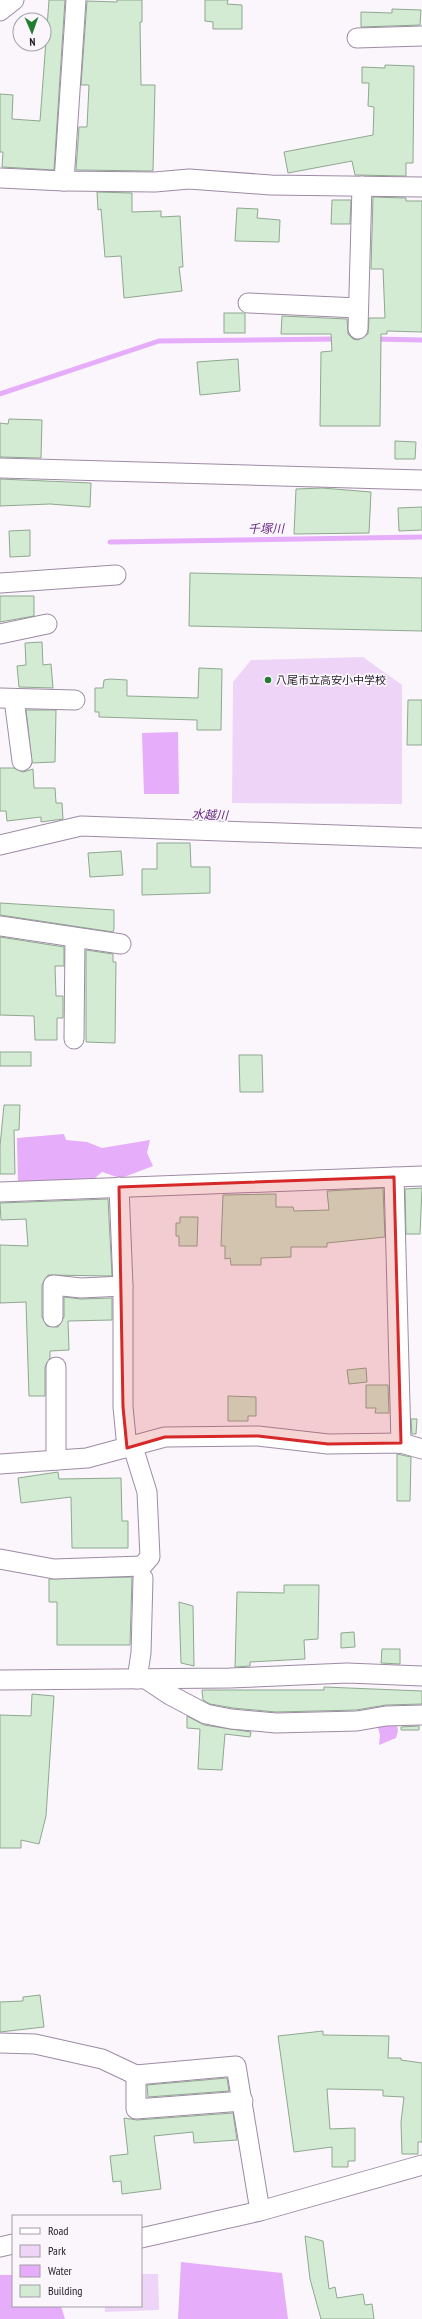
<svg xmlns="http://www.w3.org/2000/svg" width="422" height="2319" viewBox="0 0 422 2319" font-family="'PT Sans Narrow','Noto Sans JP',sans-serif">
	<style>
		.green { fill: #eed5f7 }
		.water { fill: #e5adfa }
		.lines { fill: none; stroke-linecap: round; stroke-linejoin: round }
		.stream { stroke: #e5adfa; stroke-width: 5 }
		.building { fill: #d2ebd2; stroke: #90a790 }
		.minor-casing { stroke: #9d8ba4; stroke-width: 21 }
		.minor { stroke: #fff; stroke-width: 19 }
		.marked { fill: #d62828; fill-opacity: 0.2; stroke: #d62828; stroke-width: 3; stroke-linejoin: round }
		.poi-dot { fill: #217e2f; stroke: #faf6fc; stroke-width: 1.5 }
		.labels { text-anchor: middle; stroke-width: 3.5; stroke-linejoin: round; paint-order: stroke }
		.poi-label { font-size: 11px; fill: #221b24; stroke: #faf6fc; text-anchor: start }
		.water-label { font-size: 12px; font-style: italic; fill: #6a2780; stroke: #faf6fc }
	</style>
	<rect width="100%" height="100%" fill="#faf6fc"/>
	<!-- green -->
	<g class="green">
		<polygon points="363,657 402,685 402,804 232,803 233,682 251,660"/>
		<polygon points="141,2274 158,2274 159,2310 105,2312 105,2306 141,2306"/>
	</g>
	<!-- water -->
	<g class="water">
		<polygon points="178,732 179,794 144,794 142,733"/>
		<polygon points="64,1134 66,1140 87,1142 102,1148 150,1140 147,1153 153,1166 124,1177 117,1177 102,1172 95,1178 18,1183 17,1138"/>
		<polygon points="396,1720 398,1731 396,1738 379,1745 380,1735 377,1724"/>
		<polygon points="181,2262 282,2273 288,2319 178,2319"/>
		<polygon points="0,2275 13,2275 13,2306 61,2306 65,2319 0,2319"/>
	</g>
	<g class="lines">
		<!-- stream -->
		<g class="stream">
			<polyline points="346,339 366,339"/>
			<polyline points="374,339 422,340"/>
			<polyline points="0,394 159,341 336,339"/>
			<polyline points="110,542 422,537"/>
		</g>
	</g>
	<!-- building -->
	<g class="building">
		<polygon points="49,0 65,0 54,170 2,167 3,152 0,152 0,94 13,95 12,119 40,121"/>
		<polygon points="117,0 142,0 142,22 140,22 141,85 155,85 153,171 76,170 79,127 87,127 89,85 81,85 87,1 117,2"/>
		<polygon points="205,0 228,0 227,4 242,5 242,29 213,29 213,22 205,21"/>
		<polygon points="392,9 421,10 420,25 361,27 361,12 392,13"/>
		<polygon points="385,65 414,66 413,163 406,163 406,176 355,175 352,161 288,173 284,152 373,135 374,107 368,106 369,83 362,83 362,67 385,68"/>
		<polygon points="97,192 132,193 132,212 161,211 161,217 180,216 183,267 179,267 182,291 124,298 121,256 105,257 101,209 98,210"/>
		<polygon points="373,197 406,198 406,201 422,201 422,332 387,331 387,334 381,334 380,426 320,426 321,352 332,351 331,334 281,334 282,316 347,319 348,334 353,339 358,340 368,334 369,318 385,318 383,269 371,269"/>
		<polygon points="332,200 351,200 350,224 331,224"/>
		<polygon points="237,208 258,209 257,218 280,220 279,242 235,241"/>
		<rect x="224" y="313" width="21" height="20"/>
		<polygon points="238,359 240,391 200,395 197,362"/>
		<polygon points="9,419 42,420 41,458 0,457 0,423 8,424"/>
		<polygon points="395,441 416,442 415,459 395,459"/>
		<polygon points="0,479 91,483 90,507 50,504 0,506"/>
		<polygon points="322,488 371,492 369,533 294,534 296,489"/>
		<polygon points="422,507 422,530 399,531 398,508"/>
		<polygon points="30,530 30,556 10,557 9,531"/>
		<polygon points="190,573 422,578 422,631 189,626"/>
		<polygon points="0,596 34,596 34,616 0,622"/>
		<polygon points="42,642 43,665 51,664 53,688 19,687 17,666 26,665 25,643"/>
		<polygon points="199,668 222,669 221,730 197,730 197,720 99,717 99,712 95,712 95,688 103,688 104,680 110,679 127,680 127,696 198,698"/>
		<polygon points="408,700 422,700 422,745 407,745"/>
		<polygon points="26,710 56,710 55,762 32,763"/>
		<polygon points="0,768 14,768 23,772 33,769 34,788 55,788 56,803 62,803 63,819 41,822 41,817 7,821 6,811 0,811"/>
		<polygon points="157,843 190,843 191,867 210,867 210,893 142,895 142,869 157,869"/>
		<polygon points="121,851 123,875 90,877 88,853"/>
		<polygon points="0,903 114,910 114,929 113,932 0,915"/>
		<polygon points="0,937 64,947 64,966 55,966 56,996 63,996 63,1018 57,1018 57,1040 35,1040 34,1016 0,1015"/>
		<polygon points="86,950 113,954 113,962 116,962 115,1043 86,1042"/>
		<rect x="0" y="1052" width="31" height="14"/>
		<polygon points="239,1055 262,1055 263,1092 240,1092"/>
		<polygon points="4,1105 20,1105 19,1130 14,1130 15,1174 0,1174 0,1146"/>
		<polygon points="383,1188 385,1237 327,1243 327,1247 291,1247 291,1257 261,1258 261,1265 231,1265 230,1258 225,1259 225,1246 221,1246 223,1195 276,1194 276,1207 293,1207 294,1211 329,1210 327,1191"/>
		<polygon points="422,1188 420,1234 406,1234 405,1189"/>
		<polygon points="108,1199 112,1276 48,1275 42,1285 42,1317 47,1326 58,1327 64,1317 64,1297 81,1299 112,1298 112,1320 68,1321 69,1350 50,1351 50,1358 45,1367 45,1396 29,1396 26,1302 0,1303 0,1245 28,1246 26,1219 1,1220 0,1203"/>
		<polygon points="180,1217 198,1217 197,1246 179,1246 179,1236 176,1236 176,1223 180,1223"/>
		<polygon points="366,1368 367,1382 349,1384 347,1370"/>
		<polygon points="366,1385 388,1385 389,1413 375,1413 376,1408 366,1408"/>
		<polygon points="228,1396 256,1397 256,1416 248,1416 248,1421 228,1421"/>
		<polygon points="411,1419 417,1419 416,1434 412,1434"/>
		<polygon points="397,1454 411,1457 410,1501 397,1501"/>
		<polygon points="58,1472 59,1479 121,1478 122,1521 128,1521 128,1548 72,1548 71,1497 21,1503 18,1478"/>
		<polygon points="132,1577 130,1645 57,1645 57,1602 49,1602 49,1579"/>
		<polygon points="284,1585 319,1585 318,1639 304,1640 305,1659 250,1662 250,1666 235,1667 237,1592 284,1593"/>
		<polygon points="179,1602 193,1606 194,1666 181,1663"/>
		<polygon points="354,1632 355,1647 341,1648 341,1633"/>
		<polygon points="382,1649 400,1649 400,1664 381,1663"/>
		<polygon points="324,1687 422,1691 422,1704 386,1705 356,1710 276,1712 233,1708 210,1704 203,1700 202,1690 324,1690"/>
		<polygon points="32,1694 54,1696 46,1816 39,1844 21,1840 21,1848 0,1848 0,1715 31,1716"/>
		<polygon points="187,1716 204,1725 251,1732 250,1737 225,1734 222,1770 198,1769 200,1729 187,1728"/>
		<polygon points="419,1726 419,1730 401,1730 401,1727"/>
		<polygon points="40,1995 44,2027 0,2032 0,2002 23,2001 23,1997"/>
		<polygon points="323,2031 323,2035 389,2036 388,2058 401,2058 401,2060 422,2063 422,2142 418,2142 418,2154 402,2154 401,2122 404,2097 383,2096 383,2090 327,2089 330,2129 355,2128 355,2161 348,2161 348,2167 332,2167 332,2147 294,2152 278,2036"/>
		<polygon points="227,2078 229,2091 148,2097 147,2085"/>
		<polygon points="233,2113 237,2140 194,2143 193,2132 154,2136 161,2189 122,2194 121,2181 113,2182 110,2156 128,2154 124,2118 137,2120"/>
		<polygon points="305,2236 323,2241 329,2289 335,2287 337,2298 363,2294 365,2305 372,2304 374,2319 321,2319 310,2279"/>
	</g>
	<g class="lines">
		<defs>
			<g id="minor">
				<polyline points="0,11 14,0"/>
				<polyline points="357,38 422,36"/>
				<polyline points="0,178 64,181 155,182 189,179 271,185 422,187"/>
				<polyline points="64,181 76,0"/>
				<polyline points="248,303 358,308"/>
				<polyline points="358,329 362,186"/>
				<polyline points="0,468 422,480"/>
				<polyline points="0,583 116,575"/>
				<polyline points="0,634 47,624"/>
				<polyline points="0,698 75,700"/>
				<polyline points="14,699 22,761"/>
				<polyline points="0,845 81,826 422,838"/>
				<polyline points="0,926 121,944"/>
				<polyline points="74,1039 75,938"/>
				<polyline points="394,1177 401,1443"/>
				<polyline points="119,1187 123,1286 123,1407 127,1448"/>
				<polyline points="0,1192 422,1176"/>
				<polyline points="53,1317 53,1285 81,1288 123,1286"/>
				<polyline points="56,1460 56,1367"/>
				<polyline points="0,1464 87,1458 165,1437 258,1436 328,1444 401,1443 422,1449"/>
				<polyline points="0,1559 54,1569 142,1566 150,1557 147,1492 133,1447"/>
				<polyline points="137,1679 141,1653 143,1578"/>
				<polyline points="146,1679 170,1695 206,1714 231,1719 276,1723 357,1721 386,1716 422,1715"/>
				<polyline points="0,1680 230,1678 347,1673 422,1676"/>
				<polyline points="0,2043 35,2044 102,2059 136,2075 236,2066 260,2211"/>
				<polyline points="136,2075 136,2109 243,2101"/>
				<polyline points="141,2238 260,2211 422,2165"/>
				<polyline points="0,2247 13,2244"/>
			</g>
		</defs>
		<!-- minor casing -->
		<use href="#minor" class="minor-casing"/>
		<!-- minor -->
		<use href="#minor" class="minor"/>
	</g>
	<!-- marked area -->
	<path class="marked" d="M394 1177 401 1443 328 1444 258 1436 165 1437 127 1448 123 1407 119 1187Z"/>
	<!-- markers -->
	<circle class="poi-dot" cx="268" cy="680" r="4"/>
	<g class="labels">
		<!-- poi labels -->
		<g class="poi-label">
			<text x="276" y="684">八尾市立高安小中学校</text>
		</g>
		<!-- water labels -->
		<g class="water-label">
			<text transform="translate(266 529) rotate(-1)" y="4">千塚川</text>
			<text transform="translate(210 815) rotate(2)" y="4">水越川</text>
		</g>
	</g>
	<!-- legend -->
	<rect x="12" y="2215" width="130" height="92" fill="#faf6fc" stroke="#a49ea6"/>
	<rect x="20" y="2228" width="20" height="6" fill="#ffffff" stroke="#a49ea6"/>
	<text x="48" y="2235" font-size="12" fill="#221b24">Road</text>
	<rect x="20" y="2245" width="20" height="12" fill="#eed5f7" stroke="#a49ea6"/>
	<text x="48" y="2255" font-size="12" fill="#221b24">Park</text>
	<rect x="20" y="2265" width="20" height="12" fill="#e5adfa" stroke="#a49ea6"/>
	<text x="48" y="2275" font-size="12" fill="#221b24">Water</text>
	<rect x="20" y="2285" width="20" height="12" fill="#d2ebd2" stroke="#a49ea6"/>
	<text x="48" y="2295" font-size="12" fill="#221b24">Building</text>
	<!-- north arrow -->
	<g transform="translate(32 32) rotate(178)"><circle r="19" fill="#faf6fc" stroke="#a49ea6"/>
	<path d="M0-3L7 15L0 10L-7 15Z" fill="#217e2f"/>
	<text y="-6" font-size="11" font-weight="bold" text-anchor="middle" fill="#221b24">N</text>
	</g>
</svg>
